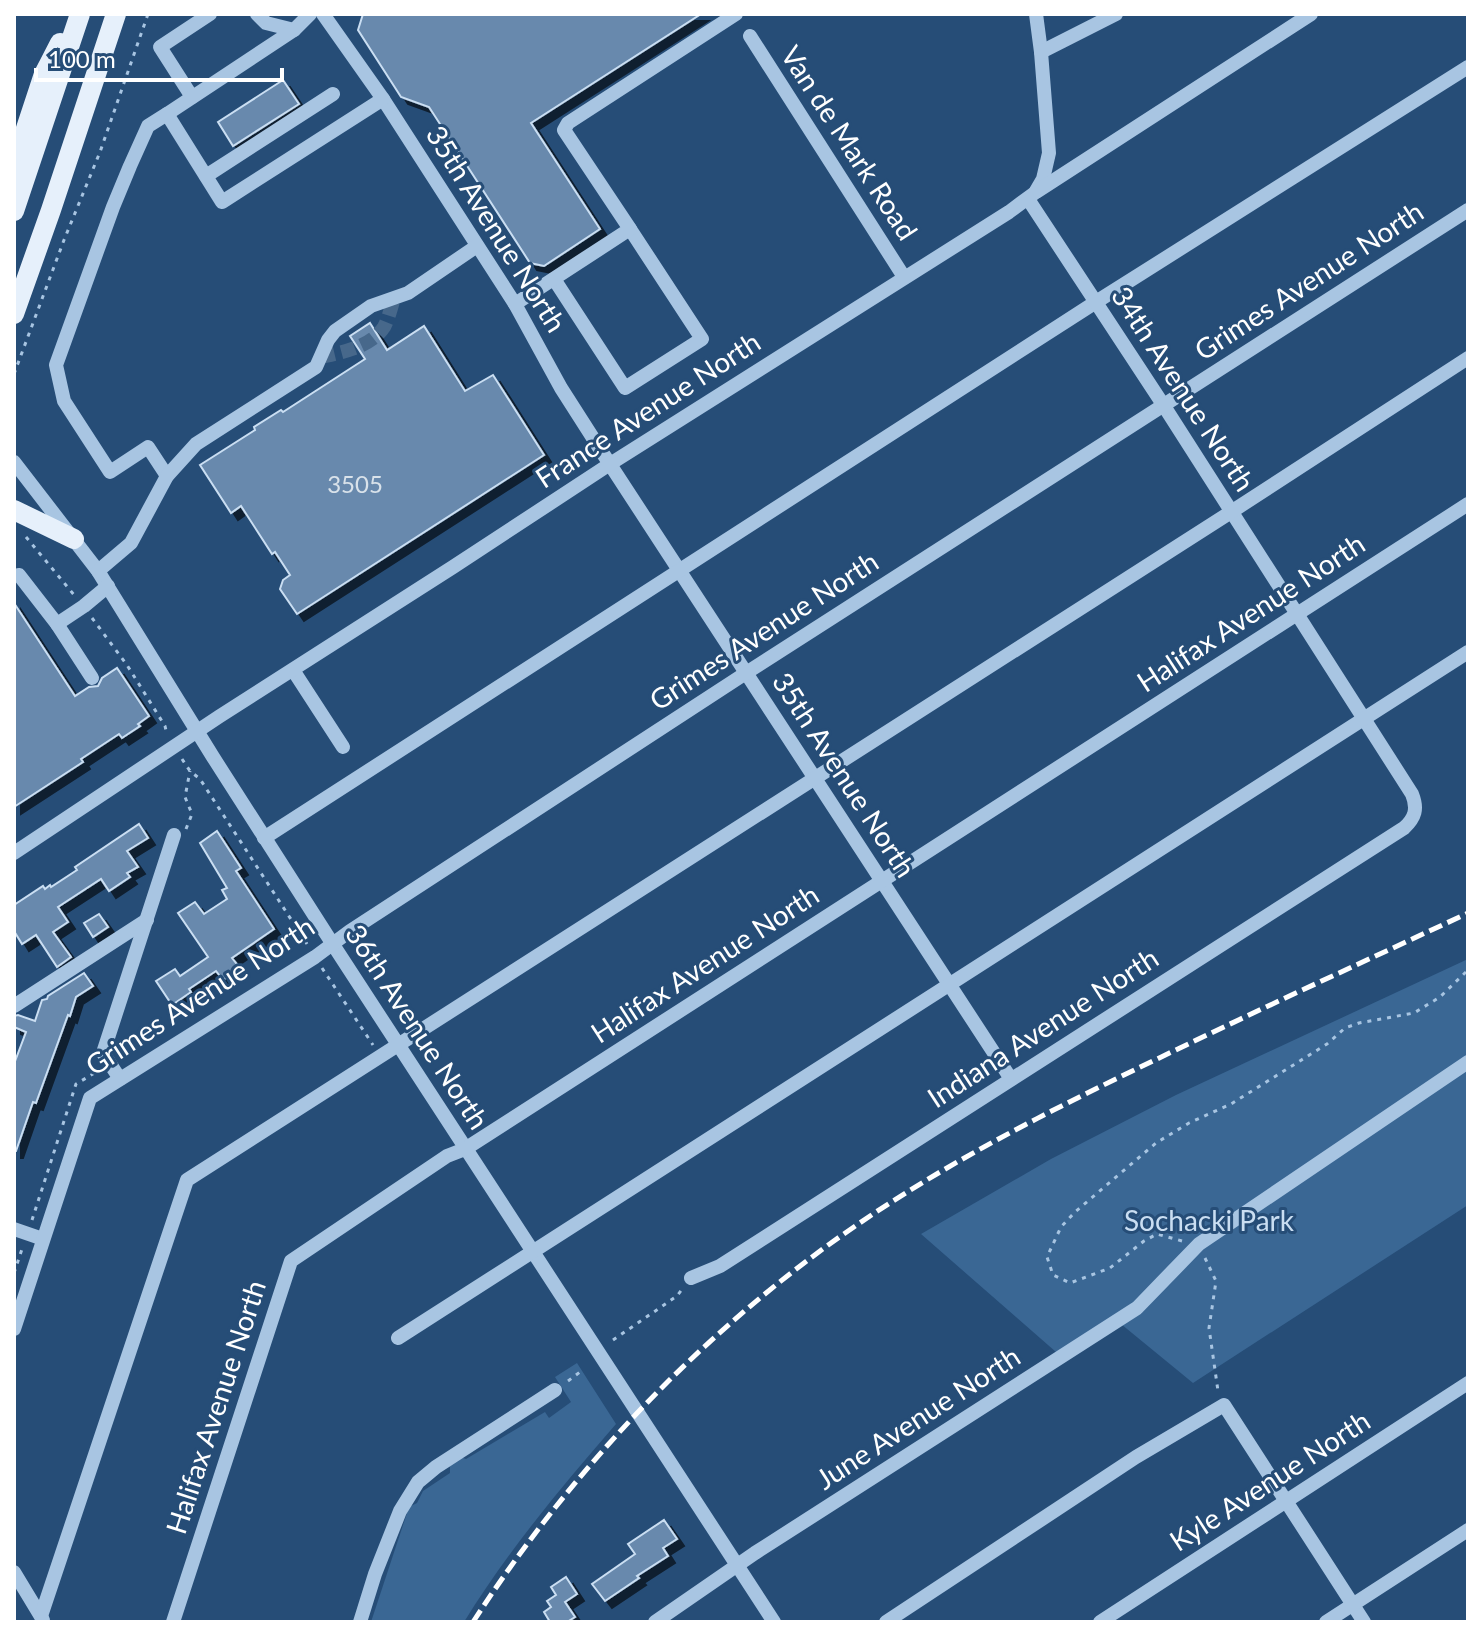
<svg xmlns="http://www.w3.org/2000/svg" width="1482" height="1636" viewBox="0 0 1482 1636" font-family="Lato,sans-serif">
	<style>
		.green { fill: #3a6794 }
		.building { fill: #6789ad; stroke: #cadef2; stroke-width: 2; filter: url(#shadow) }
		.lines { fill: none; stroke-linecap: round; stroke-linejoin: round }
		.minor-tunnel { stroke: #47688b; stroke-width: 14; stroke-dasharray: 14 7; stroke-linecap: butt }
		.path { stroke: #a8c5e2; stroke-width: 3; stroke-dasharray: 4 6; stroke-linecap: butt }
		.minor { stroke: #a8c5e2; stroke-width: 14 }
		.major { stroke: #e6f0fb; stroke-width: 20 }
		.rail { stroke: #fff; stroke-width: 5; stroke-dasharray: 14 6; stroke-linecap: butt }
		.labels { text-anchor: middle; stroke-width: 6; stroke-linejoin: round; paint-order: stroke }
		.number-label { font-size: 24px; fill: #d9e2ea }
		.street-label { font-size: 28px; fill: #fff; stroke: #264d77 }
		.park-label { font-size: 28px; fill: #cadef2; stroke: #264d77 }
	</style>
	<defs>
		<filter id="shadow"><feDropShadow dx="7" dy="7" stdDeviation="0" flood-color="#0009"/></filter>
	</defs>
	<rect width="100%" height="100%" fill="#264d77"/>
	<!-- green -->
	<g class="green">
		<polygon points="1468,959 1468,1205 1193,1383 1121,1324 1056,1352 921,1234 1051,1159 1176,1095"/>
		<path d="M577 1363 616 1424C561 1487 508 1551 464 1622H371L409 1507 417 1503 423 1491 450 1473V1466L460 1457 466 1459 545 1412 549 1418 571 1402 555 1377Z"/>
	</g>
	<!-- building -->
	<g class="building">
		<polygon points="363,14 701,14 531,123 600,229 544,266 530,263 429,107 401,97 358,30"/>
		<polygon points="283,80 299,104 233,146 218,122"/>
		<polygon points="370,323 387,350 424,326 465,391 493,375 544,455 297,614 280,589 283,580 290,575 275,552 272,554 241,506 231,513 200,465 255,430 254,427 281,410 283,412 365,359 350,336"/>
		<polygon points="14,603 75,696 89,687 98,686 102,678 117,668 149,716 138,724 140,726 122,738 119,734 81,759 83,762 14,807"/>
		<polygon points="139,824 148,838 127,851 138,867 127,873 130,877 109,891 101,879 58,907 68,922 53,932 71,957 57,967 36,935 22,944 14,931 14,905 43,886 45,889 50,885 51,887 77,870 75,867"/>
		<polygon points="217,831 241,868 236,871 274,929 232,958 240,968 223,980 216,971 189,989 191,992 172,1005 156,981 175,969 180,976 208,957 178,913 195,902 204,914 227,899 222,890 227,888 200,843"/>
		<polygon points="99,914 108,927 93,937 84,923"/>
		<polygon points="84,973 93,986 76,997 70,1016 68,1015 36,1103 33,1102 16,1151 14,1151 14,1064 26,1032 14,1027 14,1016 18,1015 35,1021 42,1000 47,999 48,996"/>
		<polygon points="664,1520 677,1539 663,1548 668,1556 637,1576 639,1578 605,1601 592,1584 635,1554 628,1544"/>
		<polygon points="566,1577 577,1594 565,1602 575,1617 567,1622 550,1622 544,1612 551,1607 547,1601 556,1595 551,1587"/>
	</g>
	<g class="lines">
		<!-- minor-tunnel -->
		<path class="minor-tunnel" d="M321 357C343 352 371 347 384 327 389 318 391 306 395 296"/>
		<!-- path -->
		<g class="path">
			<polyline points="14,374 64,240 100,152 148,14"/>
			<polyline points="26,537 75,596"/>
			<polyline points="92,618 127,665 165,726 167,735"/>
			<polyline points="182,759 190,771 200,779 307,944"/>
			<polyline points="186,829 192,814 185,797 190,771"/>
			<polyline points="322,968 373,1045"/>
			<polyline points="32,1220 76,1084 98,1071"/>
			<polyline points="1182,1241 1157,1234 1144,1241 1110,1268 1070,1283 1053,1275 1047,1257 1061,1227 1075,1212 1156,1143 1189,1123 1231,1104 1327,1044 1345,1028 1359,1023 1414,1013 1440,997 1468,970"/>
			<polyline points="1205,1258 1216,1281 1209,1328 1218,1391"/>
			<polyline points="14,1273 23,1246"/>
			<polyline points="613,1340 677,1296 683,1288"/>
			<polyline points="568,1381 584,1369"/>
		</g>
		<!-- minor -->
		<g class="minor">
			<polyline points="257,14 266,23 294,30"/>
			<polyline points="323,14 383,99 515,304 561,388 600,449 1011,1079"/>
			<polyline points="1036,14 1041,52 1049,153 1043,179 1036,191"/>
			<polyline points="750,36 904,277"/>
			<polyline points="1041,52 1116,14"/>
			<polyline points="192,97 160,47 210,14"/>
			<polyline points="167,114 294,30 310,14"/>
			<polyline points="206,176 333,94"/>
			<polyline points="554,279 625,388 702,339 630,229"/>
			<polyline points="515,304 630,229 564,130 568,123 736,14"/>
			<polyline points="14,462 98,571 213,757 332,943 774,1622"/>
			<polyline points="167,476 148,447 110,472 64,401 56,365 113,207 130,166 148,126 167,114 222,202 383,99"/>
			<polyline points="98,571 131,543 167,476 196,444 316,367 328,340 335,331 371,306 408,293 477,246"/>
			<polyline points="19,575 57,624 92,678"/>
			<polyline points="57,624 84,606 108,586"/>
			<polyline points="293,670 343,747"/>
			<polyline points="264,838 1096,302 1468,67"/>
			<polyline points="14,853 220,716 453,567 610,464 1009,212 1036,192 1311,14"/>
			<polyline points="14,1006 147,920"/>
			<polyline points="120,1079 103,1053 174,835"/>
			<polyline points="14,1229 43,1239"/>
			<path d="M691 1278 720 1266 1404 828C1415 818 1418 809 1412 794L1164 406 1028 199"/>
			<polyline points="14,1329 90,1098 315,957 350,931 746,673 1468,210"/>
			<polyline points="398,1338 1468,652"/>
			<polyline points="14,1572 43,1620"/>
			<polyline points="41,1616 187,1180 1231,512 1468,358"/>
			<polyline points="173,1622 291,1261 447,1156 465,1149 1468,504"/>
			<polyline points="360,1622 375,1574 400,1511 418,1482 436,1467 555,1390"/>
			<polyline points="655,1622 755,1553 1137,1308 1199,1244 1468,1062"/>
			<polyline points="886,1622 1136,1457 1224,1405 1364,1622"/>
			<polyline points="1100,1622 1468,1383"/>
			<polyline points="1326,1622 1468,1530"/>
		</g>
		<!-- major -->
		<g class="major">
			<polyline points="14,165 44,74 60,43"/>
			<polyline points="14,211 80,14"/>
			<polyline points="14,314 51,210 116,14"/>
			<polyline points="14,510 74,539"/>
		</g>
		<!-- rail -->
		<path class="rail" d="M473 1622C581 1455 725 1308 893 1201 985 1142 1082 1095 1180 1048 1275 1002 1372 958 1468 913"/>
	</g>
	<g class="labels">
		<!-- number labels -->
		<g class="number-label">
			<text x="355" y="493">3505</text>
		</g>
		<!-- street labels -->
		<g class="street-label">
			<text transform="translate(849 143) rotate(57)" y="10">Van de Mark Road</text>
			<text transform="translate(496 229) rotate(58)" y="10">35th Avenue North</text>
			<text transform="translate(1309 281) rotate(-33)" y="10">Grimes Avenue North</text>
			<text transform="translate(1183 389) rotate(57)" y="10">34th Avenue North</text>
			<text transform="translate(648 410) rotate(-33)" y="10">France Avenue North</text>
			<text transform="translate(1251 613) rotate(-33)" y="10">Halifax Avenue North</text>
			<text transform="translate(764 631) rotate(-33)" y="10">Grimes Avenue North</text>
			<text transform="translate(844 775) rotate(57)" y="10">35th Avenue North</text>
			<text transform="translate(705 964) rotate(-33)" y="10">Halifax Avenue North</text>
			<text transform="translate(200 996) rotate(-33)" y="10">Grimes Avenue North</text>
			<text transform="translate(417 1027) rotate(57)" y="10">36th Avenue North</text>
			<text transform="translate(1043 1028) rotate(-33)" y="10">Indiana Avenue North</text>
			<text transform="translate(216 1407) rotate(-72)" y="10">Halifax Avenue North</text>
			<text transform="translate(918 1418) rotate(-33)" y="10">June Avenue North</text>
			<text transform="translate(1270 1481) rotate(-33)" y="10">Kyle Avenue North</text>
		</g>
		<!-- park labels -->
		<g class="park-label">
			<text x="1209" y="1231">Sochacki Park</text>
		</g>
	</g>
	<!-- border -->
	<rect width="1482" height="1636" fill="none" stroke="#ffffff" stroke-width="32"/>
	<!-- scale -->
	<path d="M36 68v12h246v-12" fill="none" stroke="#ffffff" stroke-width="4"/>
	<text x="48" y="68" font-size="24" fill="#ffffff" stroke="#264d77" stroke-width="6" paint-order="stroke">100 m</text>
</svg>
